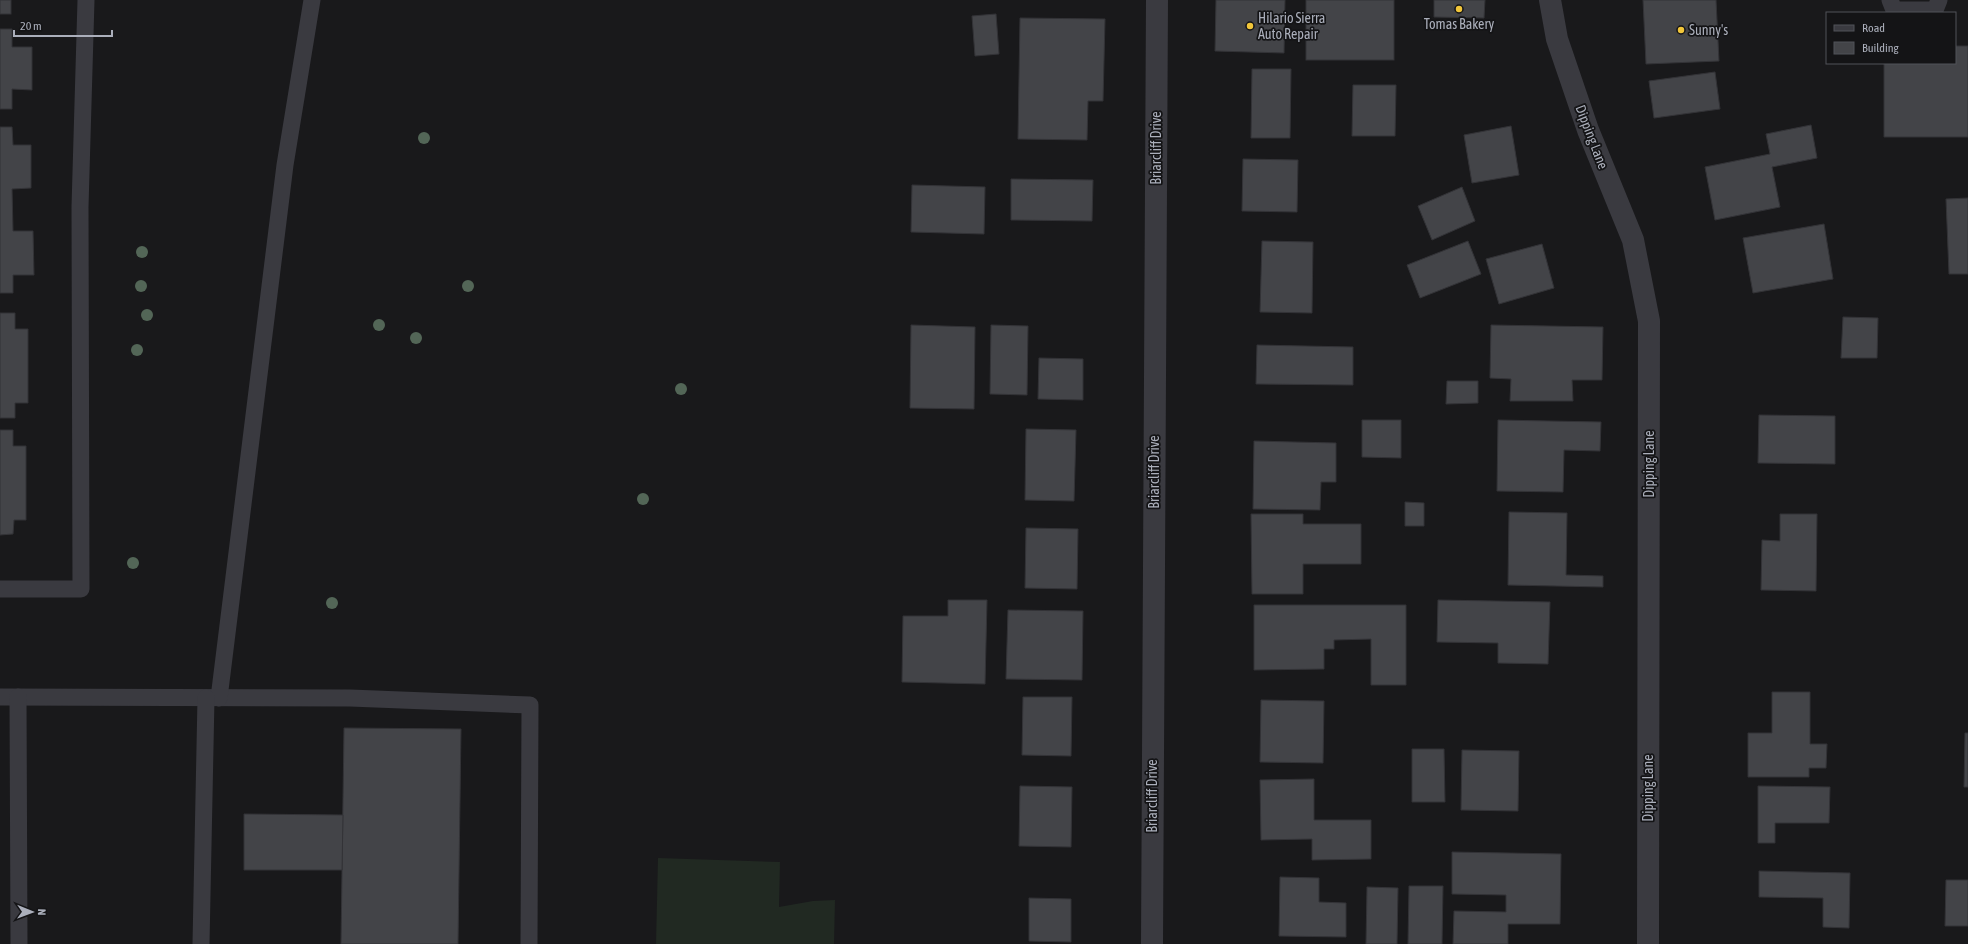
<svg xmlns="http://www.w3.org/2000/svg" width="1968" height="944" viewBox="0 0 1968 944" font-family="'Asap Condensed',sans-serif">
	<style>
		.grass { fill: #212922 }
		.building { fill: #434448; stroke: #333337 }
		.lines { fill: none; stroke-linecap: round; stroke-linejoin: round }
		.lane { stroke: #3a3a40; stroke-width: 17 }
		.street { stroke: #3a3a40; stroke-width: 22 }
		.tree { fill: #536657 }
		.poi-dot { fill: #f2c63a; stroke: #141416; stroke-width: 1.5 }
		.labels { text-anchor: middle; stroke-width: 3.5; stroke-linejoin: round; paint-order: stroke }
		.poi-label { font-size: 14px; fill: #abafbb; stroke: #141416; text-anchor: start }
		.street-label { font-size: 14px; fill: #abafbb; stroke: #141416 }
	</style>
	<rect width="100%" height="100%" fill="#19191b"/>
	<!-- grass -->
	<polygon class="grass" points="658,858 780,862 779,907 813,901 835,900 834,944 656,944"/>
	<!-- building -->
	<g class="building">
		<rect x="0" y="0" width="11" height="14"/>
		<polygon points="1216,0 1285,0 1284,53 1215,51"/>
		<rect x="1306" y="0" width="88" height="60"/>
		<polygon points="1434,0 1485,0 1484,18 1434,17"/>
		<polygon points="1643,0 1716,0 1719,61 1646,64"/>
		<polygon points="996,14 999,54 975,56 972,16"/>
		<polygon points="1020,18 1105,19 1103,101 1088,101 1087,140 1018,139"/>
		<polygon points="0,29 12,29 12,47 32,47 32,90 12,89 12,109 0,109"/>
		<polygon points="1955,46 1968,46 1968,137 1884,137 1884,63 1955,63"/>
		<polygon points="1252,69 1291,69 1290,138 1251,138"/>
		<polygon points="1715,72 1720,109 1654,118 1649,81"/>
		<polygon points="1353,85 1396,85 1395,136 1352,136"/>
		<polygon points="1811,125 1817,158 1772,167 1780,207 1715,220 1705,167 1770,154 1766,134"/>
		<polygon points="1511,126 1519,175 1472,183 1464,135"/>
		<polygon points="0,127 12,127 13,145 31,145 31,188 12,189 13,231 33,231 34,275 13,275 13,293 0,293"/>
		<polygon points="1243,159 1298,160 1297,212 1242,211"/>
		<polygon points="1011,179 1093,180 1092,221 1011,220"/>
		<polygon points="912,185 985,187 984,234 911,232"/>
		<polygon points="1462,187 1475,221 1432,240 1418,206"/>
		<polygon points="1968,198 1968,274 1949,274 1946,199"/>
		<polygon points="1824,224 1833,279 1753,293 1743,238"/>
		<polygon points="1262,241 1313,242 1312,313 1260,312"/>
		<polygon points="1468,241 1481,274 1420,298 1407,265"/>
		<polygon points="1542,244 1554,288 1499,304 1486,259"/>
		<polygon points="0,313 15,313 15,329 28,329 28,403 15,403 15,418 0,418"/>
		<polygon points="1843,317 1878,318 1877,358 1841,358"/>
		<polygon points="911,325 975,327 974,409 910,408"/>
		<polygon points="991,325 1028,326 1027,395 990,394"/>
		<polygon points="1491,325 1603,327 1602,380 1572,380 1573,401 1510,401 1511,379 1490,378"/>
		<polygon points="1257,345 1353,347 1353,385 1256,384"/>
		<polygon points="1039,358 1083,359 1083,400 1038,399"/>
		<polygon points="1447,381 1478,381 1478,403 1446,404"/>
		<polygon points="1759,415 1835,416 1835,464 1758,463"/>
		<polygon points="1362,420 1401,420 1401,458 1362,457"/>
		<polygon points="1498,420 1601,422 1600,451 1564,450 1563,492 1497,491"/>
		<polygon points="1026,429 1076,430 1074,501 1025,500"/>
		<polygon points="0,430 13,430 13,446 26,446 26,520 14,520 13,534 0,535"/>
		<polygon points="1254,441 1336,443 1336,482 1321,482 1320,510 1253,509"/>
		<polygon points="1405,502 1424,503 1424,526 1405,526"/>
		<polygon points="1509,512 1567,513 1566,575 1603,576 1603,587 1508,585"/>
		<polygon points="1251,514 1303,514 1303,524 1361,524 1361,564 1303,564 1303,594 1252,594"/>
		<polygon points="1780,514 1817,514 1816,591 1761,590 1762,540 1780,541"/>
		<polygon points="1026,528 1078,529 1077,589 1025,588"/>
		<polygon points="948,600 987,600 985,684 902,682 903,616 948,616"/>
		<polygon points="1438,600 1550,602 1548,664 1498,663 1498,643 1437,642"/>
		<polygon points="1254,605 1406,605 1406,685 1371,685 1371,639 1334,640 1334,649 1324,649 1324,669 1254,670"/>
		<polygon points="1008,610 1083,611 1082,680 1006,679"/>
		<polygon points="1772,692 1810,692 1810,744 1827,744 1826,768 1809,768 1809,777 1748,777 1748,733 1772,733"/>
		<polygon points="1023,697 1072,697 1071,756 1022,755"/>
		<polygon points="1261,700 1324,701 1323,763 1260,762"/>
		<polygon points="344,728 461,729 458,944 341,944"/>
		<polygon points="1965,733 1968,733 1968,787 1964,787"/>
		<polygon points="1412,749 1444,749 1445,802 1412,802"/>
		<polygon points="1462,750 1519,751 1518,811 1461,810"/>
		<polygon points="1314,779 1314,820 1371,820 1371,859 1312,860 1312,839 1261,840 1260,780"/>
		<polygon points="1020,786 1072,787 1071,847 1019,846"/>
		<polygon points="1758,786 1830,787 1829,823 1775,823 1775,843 1758,843"/>
		<polygon points="244,814 343,815 342,870 244,870"/>
		<polygon points="1452,852 1561,854 1560,924 1508,924 1508,944 1453,944 1454,911 1506,912 1506,895 1452,894"/>
		<polygon points="1759,871 1850,873 1849,928 1823,927 1823,898 1759,897"/>
		<polygon points="1280,877 1319,878 1319,902 1346,903 1346,937 1279,936"/>
		<polygon points="1946,880 1968,880 1968,926 1945,926"/>
		<polygon points="1409,886 1443,886 1442,944 1408,944"/>
		<polygon points="1367,887 1398,888 1397,944 1366,944"/>
		<polygon points="1029,898 1071,899 1071,942 1029,941"/>
	</g>
	<g class="lines">
		<!-- lane -->
		<g class="lane">
			<polyline points="1890,0 1894,10 1935,10 1939,0"/>
			<polyline points="0,589 81,589 80,207 86,0"/>
			<polyline points="0,697 350,698 530,705 529,944"/>
			<polyline points="18,697 19,944"/>
			<polyline points="219,698 285,165 312,0"/>
			<polyline points="201,944 206,698"/>
		</g>
		<!-- street -->
		<g class="street">
			<polyline points="1550,0 1557,39 1588,130 1633,240 1649,321 1648,944"/>
			<polyline points="1152,944 1157,0"/>
		</g>
	</g>
	<!-- trees -->
	<g class="tree">
		<circle cx="424" cy="138" r="6"/>
		<circle cx="142" cy="252" r="6"/>
		<circle cx="141" cy="286" r="6"/>
		<circle cx="468" cy="286" r="6"/>
		<circle cx="147" cy="315" r="6"/>
		<circle cx="379" cy="325" r="6"/>
		<circle cx="416" cy="338" r="6"/>
		<circle cx="137" cy="350" r="6"/>
		<circle cx="681" cy="389" r="6"/>
		<circle cx="643" cy="499" r="6"/>
		<circle cx="133" cy="563" r="6"/>
		<circle cx="332" cy="603" r="6"/>
	</g>
	<!-- markers -->
	<g class="poi-dot">
		<circle cx="1459" cy="9" r="4"/>
		<circle cx="1250" cy="26" r="4"/>
		<circle cx="1681" cy="30" r="4"/>
	</g>
	<g class="labels">
		<!-- poi labels -->
		<g class="poi-label">
			<text x="1258" y="23">Hilario Sierra<tspan x="1258" dy="16">Auto Repair</tspan></text>
			<text x="1459" y="29" text-anchor="middle">Tomas Bakery</text>
			<text x="1689" y="35">Sunny's</text>
		</g>
		<!-- street labels -->
		<g class="street-label">
			<text transform="translate(1592 137) rotate(69)" y="5">Dipping Lane</text>
			<text transform="translate(1156 148) rotate(-90)" y="5">Briarcliff Drive</text>
			<text transform="translate(1649 464) rotate(-90)" y="5">Dipping Lane</text>
			<text transform="translate(1154 472) rotate(-90)" y="5">Briarcliff Drive</text>
			<text transform="translate(1648 788) rotate(-90)" y="5">Dipping Lane</text>
			<text transform="translate(1152 796) rotate(-90)" y="5">Briarcliff Drive</text>
		</g>
	</g>
	<!-- legend -->
	<rect x="1826" y="12" width="130" height="52" fill="#141416" stroke="#505258"/>
	<rect x="1834" y="25" width="20" height="6" fill="#3a3a40" stroke="#505258"/>
	<text x="1862" y="32" font-size="12" fill="#abafbb">Road</text>
	<rect x="1834" y="42" width="20" height="12" fill="#434448" stroke="#505258"/>
	<text x="1862" y="52" font-size="12" fill="#abafbb">Building</text>
	<!-- north arrow -->
	<g transform="translate(32 912) rotate(91)" stroke="#141416" stroke-width="3" paint-order="stroke">
	<path d="M0-3L7 15L0 10L-7 15Z" fill="#abafbb"/>
	<text y="-6" font-size="11" font-weight="bold" text-anchor="middle" fill="#abafbb">N</text>
	</g>
	<!-- scale -->
	<path d="M14 30v6h98v-6" fill="none" stroke="#abafbb" stroke-width="2"/>
	<text x="20" y="30" font-size="12" fill="#abafbb" stroke="#141416" stroke-width="3" paint-order="stroke">20 m</text>
</svg>
